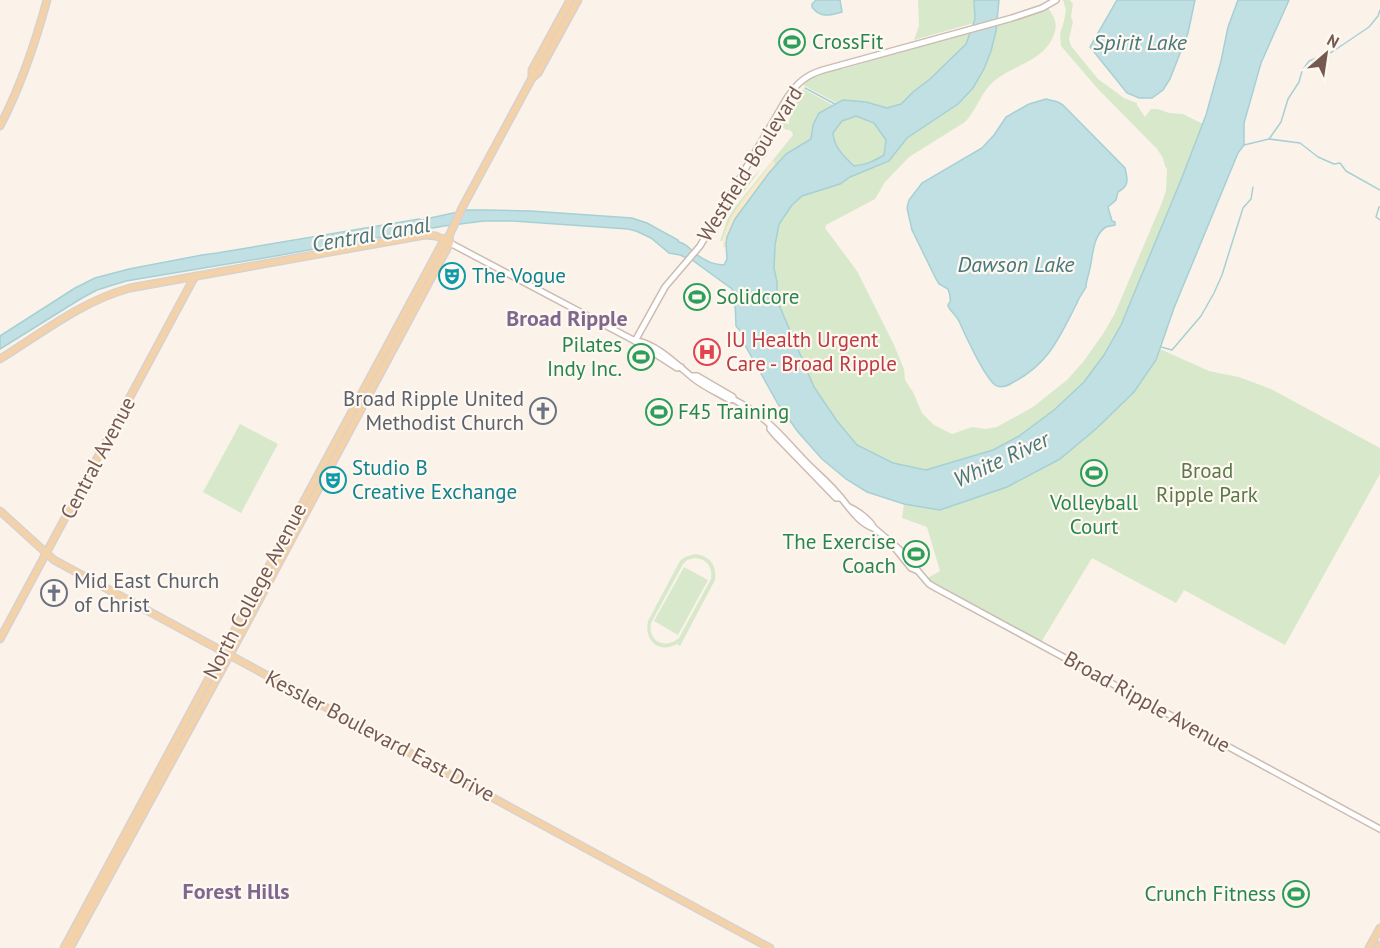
<svg xmlns="http://www.w3.org/2000/svg" width="1380" height="948" viewBox="0 0 1380 948" font-family="'PT Sans',sans-serif">
	<style>
		.green { fill: #d8e8ca; fill-rule: evenodd }
		.sand { fill: #f7e9c9 }
		.water { fill: #c0e0e3; stroke: #a7d0d4; stroke-width: 1.5; fill-rule: evenodd }
		.lines { fill: none; stroke-linecap: round; stroke-linejoin: round }
		.stream { stroke: #a7d0d4; stroke-width: 1.5 }
		.minor-casing { stroke: #ccbbb1; stroke-width: 8 }
		.major-casing { stroke: #d8d1ce; stroke-width: 9 }
		.minor { stroke: #fff; stroke-width: 5 }
		.major { stroke: #f3d2aa; stroke-width: 6 }
		.labels { text-anchor: middle; stroke-width: 4.5; stroke-linejoin: round; paint-order: stroke }
		.leisure-label { font-size: 21px; fill: #27864d; stroke: #fef8f1; text-anchor: start }
		.street-label { font-size: 21px; fill: #745a50; stroke: #fef8f1 }
		.culture-label { font-size: 21px; fill: #0d838f; stroke: #fef8f1; text-anchor: start }
		.health-label { font-size: 21px; fill: #be3a42; stroke: #fef8f1; text-anchor: start }
		.worship-label { font-size: 21px; fill: #5b616d; stroke: #fef8f1; text-anchor: end }
		.park-label { font-size: 21px; fill: #5a7849; stroke: #fef8f1 }
		.water-label { font-size: 22px; font-style: italic; fill: #47787e; stroke: #fef8f1 }
		.neighbourhood-label { font-size: 22px; font-weight: bold; fill: #7f678f; stroke: #fef8f1 }
	</style>
	<rect width="100%" height="100%" fill="#fbf3ea"/>
	<!-- green -->
	<g class="green">
		<polygon points="918,0 974,0 975,19 974,23 914,40 919,26"/>
		<path d="M1063 0H1070L1073 4 1071 17 1073 22 1069 39 1071 46 1098 79 1124 98 1137 103V105L1145 117 1151 109H1158L1169 113 1183 114 1203 124 1181 180 1121 325 1104 355 1084 382 1054 410 1019 436 993 450 926 470 893 463 857 445 837 421 814 387 777 300V282L774 268 775 245 779 224 792 205 802 196 840 184 850 177 889 161 907 138 924 125 991 51 996 24 1048 8C1056 19 1058 25 1053 37 1042 63 1010 65 991 84 980 95 976 111 965 122L909 157 885 182 875 199 826 225 825 228 857 271 894 345 904 369 905 380 913 392 922 413 934 425 952 434 972 427 986 429 997 427 1033 407 1067 380 1083 362 1103 334 1115 313 1161 205 1166 191 1167 169 1165 166 1163 158 1157 149 1098 89 1061 46 1060 34 1064 21 1066 10Z"/>
		<path d="M971 31 966 44 930 79 913 92 901 104 887 108 866 102 843 100 837 103 803 85 807 81 797 88 784 115V119L792 129C791 128 790 127 789 125 788 116 799 97 803 89L833 105C815 116 813 118 812 139L786 154 776 166 773 161 731 218 722 241H720L727 220 735 207 793 135 792 132 788 129 787 130 781 127 774 138V142H772L765 151 767 156 758 162 753 161 795 89 809 77 838 68 843 69Z"/>
		<path d="M856 116 874 123 886 140 884 154C875 161 866 165 854 166 844 156 834 148 833 133L842 121Z"/>
		<polygon points="761,169 733,206 722,224 718,223 708,239 708,238 747,170 754,176"/>
		<polygon points="1160,349 1209,371 1239,377 1271,389 1380,448 1380,474 1285,645 1184,590 1176,603 1092,558 1040,644 924,580 940,571 927,527 902,518 904,504 940,510 1156,360"/>
		<polygon points="240,424 278,444 241,513 203,492"/>
		<path d="M695 554C710 556 717 565 715 580L680 646 677 644C659 654 644 641 648 621L680 561 685 557ZM695 558C707 559 713 567 711 579L679 638C664 650 648 641 651 623L683 564 687 560Z"/>
		<polygon points="684,567 708,580 678,635 654,621"/>
	</g>
	<!-- sand -->
	<path class="sand" d="M772 160 776 166 735 219 726 247 723 248C722 219 753 188 769 167Z"/>
	<!-- water -->
	<g class="water">
		<path d="M816 0H840L842 12C830 15 821 19 812 7V4Z"/>
		<path d="M974 0H999L996 31 991 51 984 69 973 88 958 104 907 138 889 161 850 177 840 184 802 196 792 205 779 224 775 245 774 268 777 282V300L814 387 837 421 857 445 893 463 926 470 993 450 1019 436 1054 410 1084 382 1104 355 1121 325 1181 180 1206 115 1221 61 1228 27 1238 0H1289L1261 63 1244 123V145L1238 153 1174 308 1156 360 1134 392 1097 428 1060 459 1007 487 940 510 904 504 867 492 846 479 822 459 798 432 778 404 741 338V332L736 326 735 302 732 289 692 260 680 255 669 253 651 238 636 231 628 229 513 221H484L444 226 264 258 126 281 97 290 82 298 0 349V336L75 288 95 278 129 269 202 255 217 253 419 219 421 220 467 210H487L531 211 632 218 647 223 678 240 679 242C687 244 690 249 696 254 705 261 713 265 724 265L727 259 726 244 727 237 735 219 769 173 786 154 811 139 813 125 819 113 843 100 866 102 887 108 901 104 913 92 930 79 966 44 975 19ZM856 116 874 123 886 140 884 155C874 161 866 165 854 166 844 156 834 148 833 133L842 121Z"/>
		<polygon points="1117,0 1195,0 1188,33 1170,79 1163,90 1152,98 1139,98 1127,93 1090,47"/>
		<path d="M1046 99 1058 102 1063 105 1125 168C1128 180 1129 186 1118 192L1116 200 1108 207 1112 221 1115 222V225C1112 226 1109 226 1106 227 1093 235 1093 255 1090 268 1089 275 1086 280 1086 287 1083 293 1079 297 1077 303 1059 338 1049 364 1012 383 1007 386 1001 389 995 385 984 376 965 335 959 321 957 317 949 309 948 306 948 305 949 303 950 302 951 297 950 294 948 289L939 284 936 279 912 230 907 208 909 200 922 183 982 148 994 135 1006 117 1029 104Z"/>
	</g>
	<g class="lines">
		<!-- stream -->
		<g class="stream">
			<polyline points="805,88 835,104"/>
			<polyline points="1269,139 1281,122 1288,99 1299,82 1302,71 1309,61 1332,52 1369,27 1378,16 1380,10"/>
			<polyline points="1244,145 1269,139 1300,143 1318,157 1334,164 1340,163 1346,171 1380,190"/>
			<polyline points="1380,207 1379,207 1376,217 1380,220"/>
			<polyline points="1161,347 1172,350 1201,316 1214,293 1222,275 1243,208 1251,199 1253,187"/>
		</g>
		<defs>
			<g id="minor">
				<polyline points="450,243 635,341 677,368 681,367"/>
				<path d="M635 341 665 287 700 246 787 98C797 83 806 75 823 70L1012 18 1042 8 1056 0"/>
				<path d="M637 341C658 345 677 365 693 378 704 387 718 393 730 400L733 399"/>
				<path d="M692 376H697L733 397V399C741 404 750 408 757 414 775 426 789 445 804 460 814 471 827 481 837 493 848 505 857 522 873 528"/>
				<polyline points="770,427 770,429 775,435 836,498 841,498"/>
				<path d="M849 507C858 511 870 520 874 528L900 550 929 584 936 588 1380 829"/>
				<polyline points="894,547 911,568 916,570"/>
			</g>
			<g id="major">
				<polyline points="532,78 538,73 578,0"/>
				<path d="M0 126C21 86 35 44 47 0"/>
				<path d="M0 359C42 333 82 301 130 288L425 235 436 236 447 241"/>
				<polyline points="0,511 54,560 770,948"/>
				<polyline points="0,639 195,276"/>
				<polyline points="64,948 444,240 449,236 462,208 532,78 532,70 570,0"/>
				<polyline points="70,948 226,662 450,243 449,236"/>
				<polyline points="1369,948 1380,928"/>
				<polyline points="1379,948 1380,945"/>
			</g>
		</defs>
		<!-- minor casing -->
		<use href="#minor" class="minor-casing"/>
		<!-- major casing -->
		<use href="#major" class="major-casing"/>
		<!-- minor -->
		<use href="#minor" class="minor"/>
		<!-- major -->
		<use href="#major" class="major"/>
	</g>
	<!-- icons -->
	<defs>
		<symbol id="stadium-ring" viewBox="-11 -11 22 22"><circle r="9.5" fill="#fef8f1" stroke="#2e9e5b" stroke-width="1.5"/><path d="M0-5a6.5 5 0 1 0 0 10a6.5 5 0 1 0 0-10ZM-3.5-1.8h7v3.6h-7Z" fill="#2e9e5b"/></symbol>
		<symbol id="theatre-ring" viewBox="-11 -11 22 22"><circle r="9.5" fill="#fef8f1" stroke="#0f9aa8" stroke-width="1.5"/><path d="M-5-5.5Q0-4 5-5.5V0Q5 5 0 6Q-5 5-5 0ZM-3.3-2.5H-1v1.5H-3.3ZM1-2.5H3.3v1.5H1ZM-2.8 1Q0 5.5 2.8 1Z" fill="#0f9aa8"/></symbol>
		<symbol id="hospital-ring" viewBox="-11 -11 22 22"><circle r="9.5" fill="#fef8f1" stroke="#e0444e" stroke-width="1.5"/><path d="M-5-5h3v3.5h4V-5h3V5h-3V1.5h-4V5h-3Z" fill="#e0444e"/></symbol>
		<symbol id="church-ring" viewBox="-11 -11 22 22"><circle r="9.5" fill="#fef8f1" stroke="#6b7280" stroke-width="1.5"/><path d="M-1.2-6h2.4v3.5h3.3v2.4h-3.3V6h-2.4V-.1h-3.3v-2.4h3.3Z" fill="#6b7280"/></symbol>
	</defs>
	<g fill-rule="evenodd">
		<use href="#stadium-ring" x="777" y="27" width="30" height="30"/>
		<use href="#theatre-ring" x="437" y="261" width="30" height="30"/>
		<use href="#stadium-ring" x="682" y="282" width="30" height="30"/>
		<use href="#hospital-ring" x="692" y="337" width="30" height="30"/>
		<use href="#stadium-ring" x="626" y="342" width="30" height="30"/>
		<use href="#church-ring" x="528" y="396" width="30" height="30"/>
		<use href="#stadium-ring" x="644" y="397" width="30" height="30"/>
		<use href="#stadium-ring" x="1079" y="458" width="30" height="30"/>
		<use href="#theatre-ring" x="318" y="465" width="30" height="30"/>
		<use href="#stadium-ring" x="901" y="539" width="30" height="30"/>
		<use href="#church-ring" x="39" y="578" width="30" height="30"/>
		<use href="#stadium-ring" x="1281" y="879" width="30" height="30"/>
	</g>
	<g class="labels">
		<!-- leisure labels -->
		<g class="leisure-label">
			<text x="812" y="49">CrossFit</text>
			<text x="716" y="304">Solidcore</text>
			<text x="622" y="352" text-anchor="end">Pilates<tspan x="622" dy="24">Indy Inc.</tspan></text>
			<text x="678" y="419">F45 Training</text>
			<text x="1094" y="510" text-anchor="middle">Volleyball<tspan x="1094" dy="24">Court</tspan></text>
			<text x="896" y="549" text-anchor="end">The Exercise<tspan x="896" dy="24">Coach</tspan></text>
			<text x="1276" y="901" text-anchor="end">Crunch Fitness</text>
		</g>
		<!-- street labels -->
		<g class="street-label">
			<text transform="translate(750 164) rotate(-58)" y="7">Westfield Boulevard</text>
			<text transform="translate(98 458) rotate(-62)" y="7">Central Avenue</text>
			<text transform="translate(255 591) rotate(-62)" y="7">North College Avenue</text>
			<text transform="translate(1147 702) rotate(29)" y="7">Broad Ripple Avenue</text>
			<text transform="translate(380 736) rotate(28)" y="7">Kessler Boulevard East Drive</text>
		</g>
		<!-- culture labels -->
		<g class="culture-label">
			<text x="472" y="283">The Vogue</text>
			<text x="352" y="475">Studio B<tspan x="352" dy="24">Creative Exchange</tspan></text>
		</g>
		<!-- health labels -->
		<g class="health-label">
			<text x="726" y="347">IU Health Urgent<tspan x="726" dy="24">Care - Broad Ripple</tspan></text>
		</g>
		<!-- worship labels -->
		<g class="worship-label">
			<text x="524" y="406">Broad Ripple United<tspan x="524" dy="24">Methodist Church</tspan></text>
			<text x="74" y="588" text-anchor="start">Mid East Church<tspan x="74" dy="24">of Christ</tspan></text>
		</g>
		<!-- park labels -->
		<g class="park-label">
			<text x="1207" y="478">Broad<tspan x="1207" dy="24">Ripple Park</tspan></text>
		</g>
		<!-- water labels -->
		<g class="water-label">
			<text x="1140" y="50">Spirit Lake</text>
			<text transform="translate(371 234) rotate(-10)" y="8">Central Canal</text>
			<text x="1016" y="272">Dawson Lake</text>
			<text transform="translate(1001 459) rotate(-25)" y="8">White River</text>
		</g>
		<!-- neighbourhood labels -->
		<g class="neighbourhood-label">
			<text x="567" y="326">Broad Ripple</text>
			<text x="236" y="899">Forest Hills</text>
		</g>
	</g>
	<!-- north arrow -->
	<g transform="translate(1326 54) rotate(29)" stroke="#fef8f1" stroke-width="4.5" paint-order="stroke">
	<path d="M0-4.5L10 22L0 15L-10 22Z" fill="#745a50"/>
	<text y="-9" font-size="16" font-weight="bold" text-anchor="middle" fill="#745a50">N</text>
	</g>
</svg>
